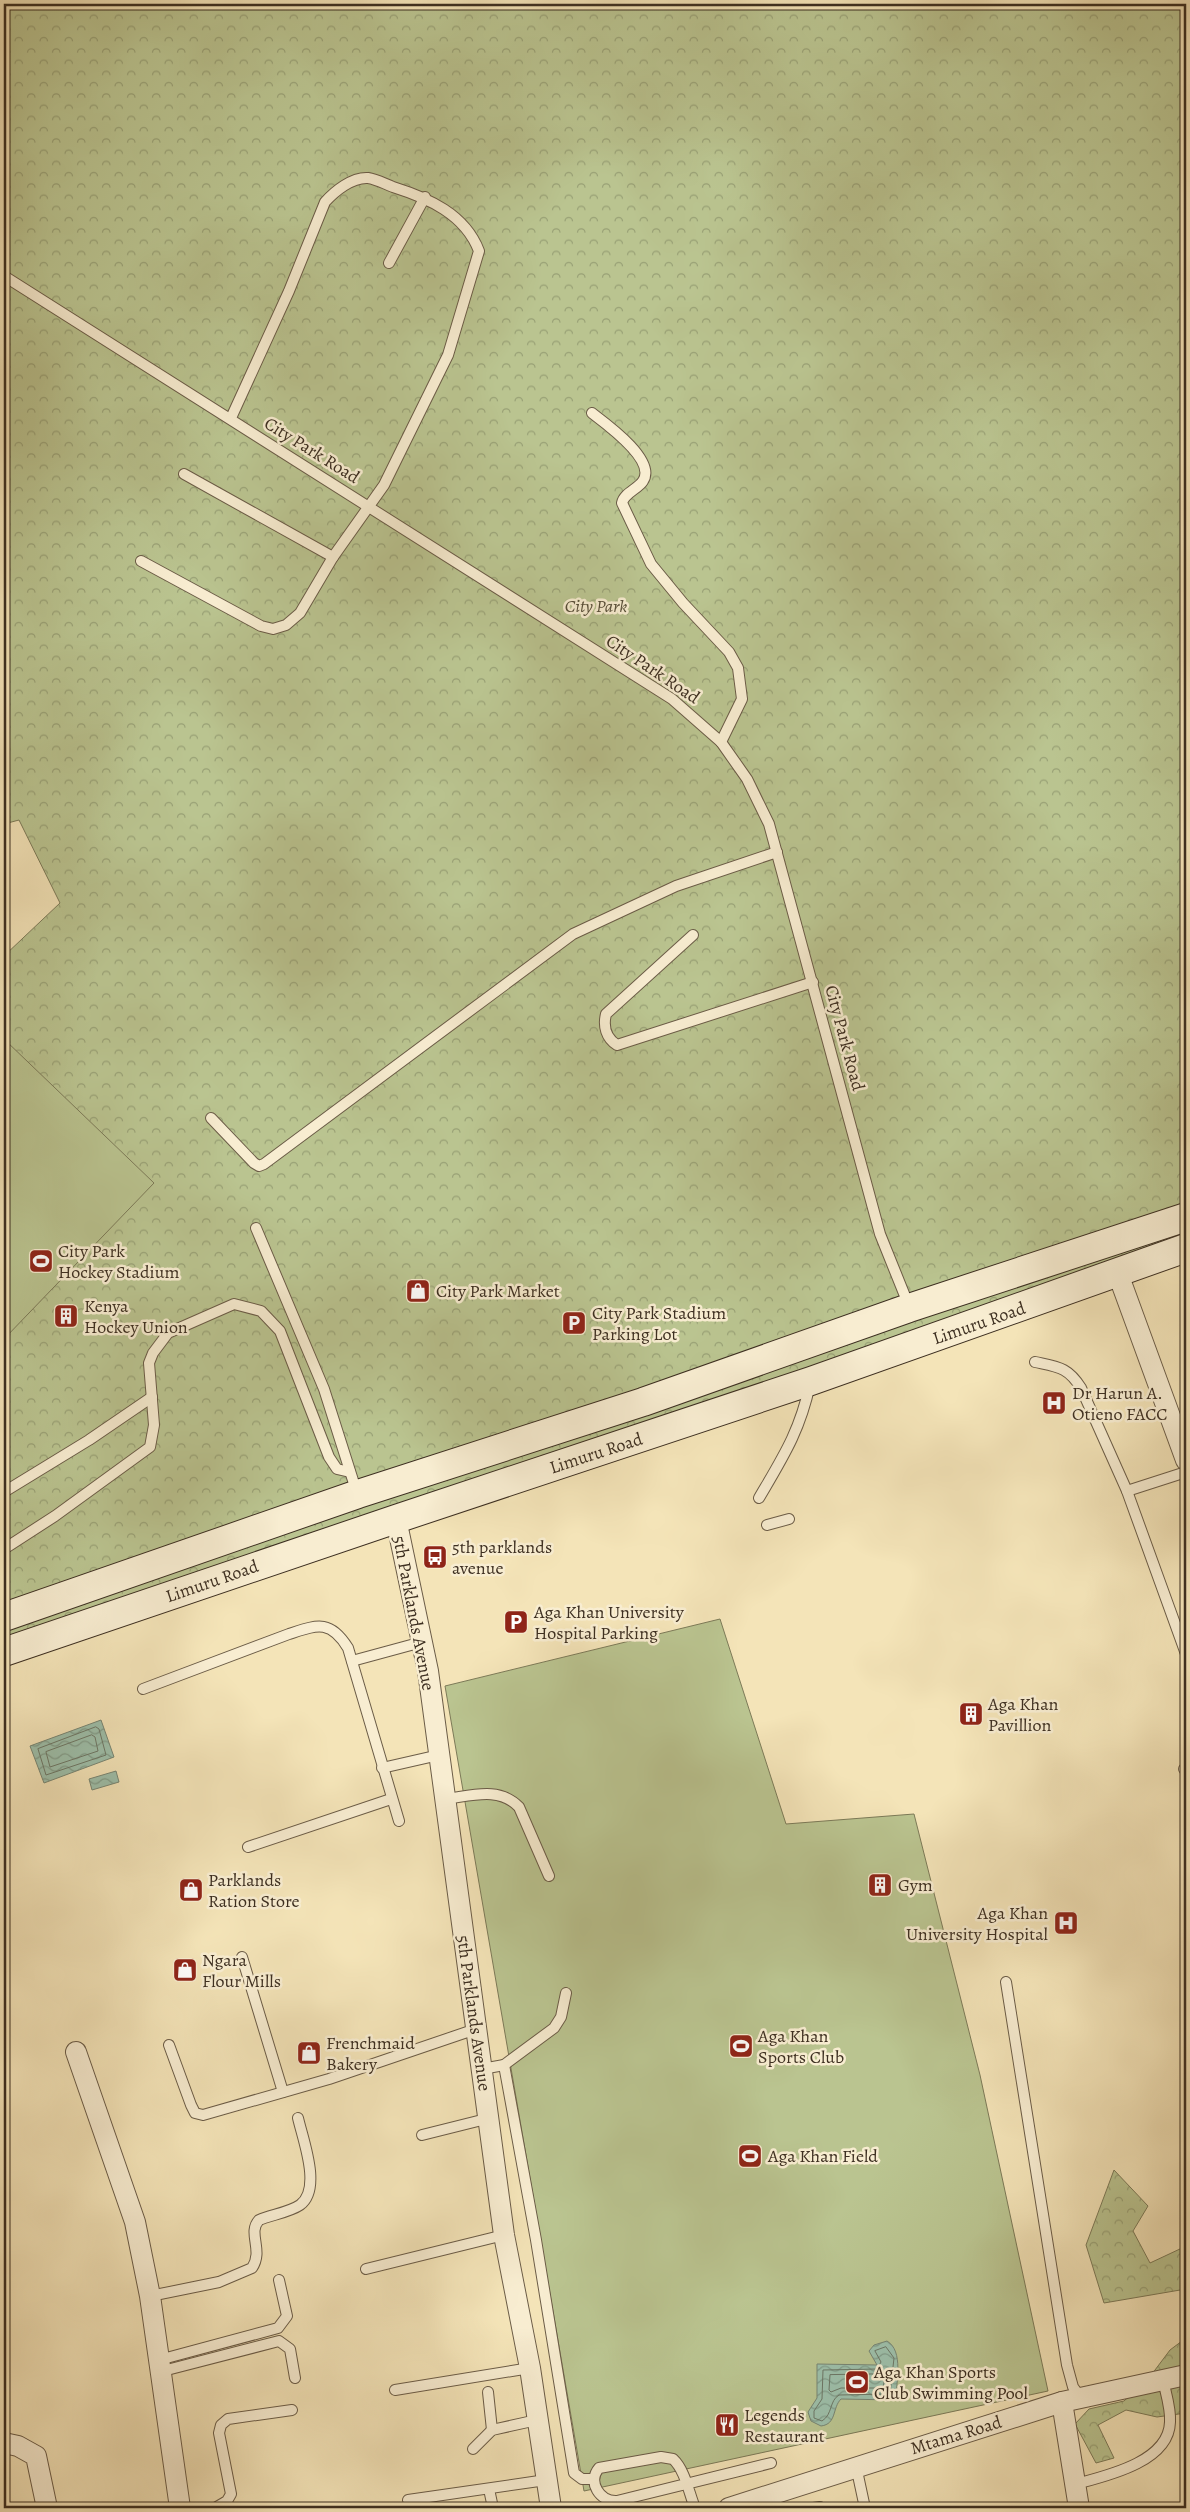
<svg xmlns="http://www.w3.org/2000/svg" width="1190" height="2512" viewBox="0 0 1190 2512" font-family="Alegreya,serif">
	<style>
		.forest { fill: url(#forest-crowns); stroke: #7c7a58 }
		.pitch { fill: #bac490; stroke: #7c7a58 }
		.water { fill: url(#water-waves); stroke: #778573 }
		.lines { fill: none; stroke-linecap: round; stroke-linejoin: round }
		.shore { stroke: #6d7766; stroke-width: 1 }
		.service-casing { stroke: #6b5c47; stroke-width: 12 }
		.minor-casing { stroke: #6b5c47; stroke-width: 22 }
		.secondary-casing { stroke: #3d2f21; stroke-width: 30 }
		.service { stroke: #f8edd1; stroke-width: 10 }
		.minor { stroke: #f8edd1; stroke-width: 20 }
		.secondary { stroke: #f8edd1; stroke-width: 28 }
		.labels { text-anchor: middle; stroke-width: 5; stroke-linejoin: round; paint-order: stroke }
		.street-label { font-size: 18px; fill: #3d2f21; stroke: #f8edd1 }
		.park-label { font-size: 18px; font-style: italic; fill: #564d37; stroke: #f8edd1 }
		.poi-label { font-size: 18px; fill: #3d2f21; stroke: #f8edd1; text-anchor: start }
	</style>
	<defs>
		<pattern id="forest-crowns" width="20" height="18" patternUnits="userSpaceOnUse" patternTransform="scale(1.25)"><rect width="20" height="18" fill="#bac490"/><path d="M2 6a3 3 0 1 1 6 0M12 15a3 3 0 1 1 6 0" fill="none" stroke="#98a075"/></pattern>
		<pattern id="water-waves" width="16" height="10" patternUnits="userSpaceOnUse" patternTransform="scale(1.25)"><rect width="16" height="10" fill="#9dbfaa"/><path d="M0 5q4-4 8 0t8 0" fill="none" stroke="#819c8a"/></pattern>
	</defs>
	<rect width="100%" height="100%" fill="#f4e4b8"/>
	<filter id="stains"><feTurbulence type="fractalNoise" baseFrequency=".004" numOctaves="4"/><feColorMatrix values="0 0 0 0 .2 0 0 0 0 .09 0 0 0 0 .02 0 0 0 .5 -.17"/></filter>
	<radialGradient id="worn" r=".72"><stop offset=".6" stop-color="#630" stop-opacity="0"/><stop offset="1" stop-color="#630" stop-opacity=".3"/></radialGradient>
	<!-- forest -->
	<g class="forest">
		<polygon points="4,4 1186,4 1186,1242 4,1647 4,956 60,903 19,820 4,824"/>
		<polygon points="1114,2170 1148,2206 1133,2231 1150,2263 1182,2248 1186,2225 1186,2289 1104,2303 1086,2245"/>
		<polygon points="1186,2338 1186,2413 1157,2417 1126,2410 1098,2425 1114,2458 1096,2463 1075,2424 1089,2409 1124,2401 1149,2378 1170,2350"/>
	</g>
	<!-- pitch -->
	<g class="pitch">
		<polygon points="4,1039 154,1183 4,1339"/>
		<polygon points="720,1619 786,1824 914,1814 980,2075 1048,2391 584,2491 445,1686"/>
	</g>
	<!-- water -->
	<g class="water">
		<polygon points="101,1720 114,1757 44,1783 30,1746"/>
		<polygon points="116,1771 119,1782 92,1790 89,1779"/>
		<path d="M887 2341C904 2351 896 2382 896 2400L841 2399C832 2408 837 2424 821 2426L811 2421 808 2412 817 2398V2364L877 2365 869 2351 874 2345Z"/>
	</g>
	<g class="lines">
		<!-- shore -->
		<g class="shore">
			<polygon points="96,1727 99,1729 106,1755 46,1775 38,1749"/>
			<polygon points="92,1735 95,1737 98,1751 50,1767 46,1752"/>
			<path d="M886 2347 894 2358 890 2394 839 2395C829 2401 833 2414 822 2421L814 2418V2411L822 2399 823 2370 877 2369 881 2362 875 2351Z"/>
			<polygon points="882,2374 885,2376 883,2388 841,2388 831,2392 829,2390 830,2375"/>
		</g>
		<defs>
			<g id="service">
				<polyline points="389,263 425,197"/>
				<polyline points="4,276 672,699 721,742 747,779 769,824 880,1234 909,1306"/>
				<path d="M592 413C605 423 657 460 643 481 638 489 624 493 622 503L651 564 683 603 729 652 738 668 742 699 721 742"/>
				<polyline points="184,474 333,557"/>
				<path d="M141 561 261 626 273 629 286 625 300 613 333 557 384 485 448 355 479 251C465 214 428 198 393 187 385 184 376 179 368 178 352 177 335 191 325 202L289 291 231 418"/>
				<path d="M693 935 606 1014C603 1026 606 1038 617 1045L813 982"/>
				<polyline points="211,1118 254,1163 259,1166 264,1164 573,934 676,886 777,852"/>
				<polyline points="256,1228 324,1389 357,1493"/>
				<path d="M1035 1362C1058 1367 1068 1367 1081 1388L1127 1491 1186 1654"/>
				<polyline points="1127,1491 1186,1472"/>
				<polyline points="4,1492 89,1440 152,1397"/>
				<path d="M759 1498C783 1457 800 1431 810 1384"/>
				<polyline points="767,1525 789,1519"/>
				<polyline points="4,1549 55,1516 150,1447 154,1425 149,1363 153,1353 168,1333 234,1304 261,1311 280,1331 329,1457 337,1469 350,1472"/>
				<polyline points="352,1661 422,1642"/>
				<path d="M143 1689 289 1634C317 1625 330 1619 348 1648L399 1821"/>
				<polyline points="382,1768 439,1755"/>
				<polyline points="1184,1769 1186,1771"/>
				<path d="M445 1799C471 1796 499 1786 519 1807L549 1876"/>
				<polyline points="248,1847 391,1799"/>
				<polyline points="242,1957 283,2092"/>
				<polyline points="1006,1982 1067,2365 1073,2387 1081,2398"/>
				<polyline points="169,2045 191,2105 195,2113 203,2115 329,2079 476,2029"/>
				<polyline points="504,2065 536,2240 574,2473 582,2479 593,2479"/>
				<polyline points="482,2069 504,2065 554,2028 561,2017 566,1993"/>
				<polyline points="422,2135 490,2118"/>
				<polyline points="366,2269 504,2235"/>
				<path d="M150 2296 219 2282 252 2268C264 2250 247 2233 259 2220 271 2215 290 2212 300 2205 322 2189 303 2140 298 2118"/>
				<polyline points="159,2360 278,2328 287,2316 279,2280"/>
				<polyline points="159,2372 279,2341 290,2349 295,2378"/>
				<polyline points="395,2390 530,2368"/>
				<polyline points="488,2392 492,2430"/>
				<polyline points="473,2449 492,2430 537,2420"/>
				<polyline points="856,2466 865,2508"/>
				<path d="M1076 2484C1106 2476 1169 2462 1170 2422 1171 2409 1166 2394 1163 2380"/>
				<polyline points="489,2489 493,2508"/>
				<polyline points="408,2500 546,2480"/>
				<polyline points="215,2508 227,2501 231,2494 219,2433 221,2425 228,2419 292,2410"/>
				<path d="M695 2508C689 2493 685 2470 673 2459L661 2457 599 2468C587 2482 600 2502 617 2501L771 2463"/>
				<polyline points="813,2508 820,2507"/>
			</g>
			<g id="minor">
				<polyline points="1118,1274 1186,1460"/>
				<polyline points="396,1519 428,1671 504,2235 530,2368 551,2508"/>
				<polyline points="76,2052 135,2222 150,2296 180,2508"/>
				<polyline points="1062,2402 1079,2508"/>
				<polyline points="4,2443 18,2446 36,2456 47,2508"/>
				<polyline points="729,2508 1062,2402 1186,2375"/>
			</g>
			<g id="secondary">
				<polyline points="4,1617 358,1494 643,1402 909,1308 1186,1217"/>
				<polyline points="4,1652 396,1519 811,1381 1186,1248"/>
			</g>
		</defs>
		<!-- service casing -->
		<use href="#service" class="service-casing"/>
		<!-- minor casing -->
		<use href="#minor" class="minor-casing"/>
		<!-- secondary casing -->
		<use href="#secondary" class="secondary-casing"/>
		<!-- service -->
		<use href="#service" class="service"/>
		<!-- minor -->
		<use href="#minor" class="minor"/>
		<!-- secondary -->
		<use href="#secondary" class="secondary"/>
	</g>
	<!-- icons -->
	<defs>
		<symbol id="stadium-square" viewBox="-11 -11 22 22"><rect x="-9" y="-9" width="18" height="18" rx="4" fill="#8f2418" stroke="#f8edd1"/><path d="M0-5a6.5 5 0 1 0 0 10a6.5 5 0 1 0 0-10ZM-3.5-1.8h7v3.6h-7Z" fill="#fff"/></symbol>
		<symbol id="shop-square" viewBox="-11 -11 22 22"><rect x="-9" y="-9" width="18" height="18" rx="4" fill="#8f2418" stroke="#f8edd1"/><path d="M-5-2.5h2.3a2.7 3.5 0 0 1 5.4 0H5L5.5 6h-11ZM-1.5-2.5h3a1.5 2.3 0 0 0-3 0Z" fill="#fff"/></symbol>
		<symbol id="building-square" viewBox="-11 -11 22 22"><rect x="-9" y="-9" width="18" height="18" rx="4" fill="#8f2418" stroke="#f8edd1"/><path d="M-4-6H4V6H1V3H-1V6H-4ZM-2.5-4.3h1.7v1.8h-1.7ZM.8-4.3h1.7v1.8H.8ZM-2.5-1h1.7V.8h-1.7ZM.8-1h1.7V.8H.8Z" fill="#fff"/></symbol>
		<symbol id="parking-square" viewBox="-11 -11 22 22"><rect x="-9" y="-9" width="18" height="18" rx="4" fill="#8f2418" stroke="#f8edd1"/><path d="M-3.5-5.5H1a3.5 3.5 0 0 1 0 7H-1V5.5H-3.5ZM-1-3.4V-.6H.8a1.4 1.4 0 0 0 0-2.8Z" fill="#fff"/></symbol>
		<symbol id="hospital-square" viewBox="-11 -11 22 22"><rect x="-9" y="-9" width="18" height="18" rx="4" fill="#8f2418" stroke="#f8edd1"/><path d="M-5-5h3v3.5h4V-5h3V5h-3V1.5h-4V5h-3Z" fill="#fff"/></symbol>
		<symbol id="bus-square" viewBox="-11 -11 22 22"><rect x="-9" y="-9" width="18" height="18" rx="4" fill="#8f2418" stroke="#f8edd1"/><path d="M-5-6H5V4H4V6H2V4H-2V6H-4V4H-5ZM-3.5-4V0h7V-4ZM-3.5 1.2v1.5H-2V1.2ZM2 1.2v1.5H3.5V1.2Z" fill="#fff"/></symbol>
		<symbol id="restaurant-square" viewBox="-11 -11 22 22"><rect x="-9" y="-9" width="18" height="18" rx="4" fill="#8f2418" stroke="#f8edd1"/><path d="M-5-6h1v4h1v-4h1v4h1v-4h1v5L-1.5 .5V6h-2V.5L-5-1ZM5-6V6H3V1.5H1.5Q1.5-4 5-6Z" fill="#fff"/></symbol>
	</defs>
	<g fill-rule="evenodd">
		<use href="#stadium-square" x="27" y="1247" width="28" height="28"/>
		<use href="#shop-square" x="404" y="1277" width="28" height="28"/>
		<use href="#building-square" x="52" y="1302" width="28" height="28"/>
		<use href="#parking-square" x="560" y="1309" width="28" height="28"/>
		<use href="#hospital-square" x="1040" y="1389" width="28" height="28"/>
		<use href="#bus-square" x="421" y="1543" width="28" height="28"/>
		<use href="#parking-square" x="502" y="1608" width="28" height="28"/>
		<use href="#building-square" x="957" y="1700" width="28" height="28"/>
		<use href="#building-square" x="866" y="1871" width="28" height="28"/>
		<use href="#shop-square" x="177" y="1876" width="28" height="28"/>
		<use href="#hospital-square" x="1052" y="1909" width="28" height="28"/>
		<use href="#shop-square" x="171" y="1956" width="28" height="28"/>
		<use href="#stadium-square" x="727" y="2032" width="28" height="28"/>
		<use href="#shop-square" x="295" y="2039" width="28" height="28"/>
		<use href="#stadium-square" x="736" y="2142" width="28" height="28"/>
		<use href="#stadium-square" x="843" y="2368" width="28" height="28"/>
		<use href="#restaurant-square" x="713" y="2411" width="28" height="28"/>
	</g>
	<g class="labels">
		<!-- street labels -->
		<g class="street-label">
			<text transform="translate(312 450) rotate(32)" y="6">City Park Road</text>
			<text transform="translate(653 669) rotate(34)" y="6">City Park Road</text>
			<text transform="translate(845 1038) rotate(75)" y="6">City Park Road</text>
			<text transform="translate(979 1323) rotate(-19)" y="6">Limuru Road</text>
			<text transform="translate(596 1453) rotate(-18)" y="6">Limuru Road</text>
			<text transform="translate(212 1581) rotate(-19)" y="6">Limuru Road</text>
			<text transform="translate(414 1613) rotate(79)" y="6">5th Parklands Avenue</text>
			<text transform="translate(474 2013) rotate(82)" y="6">5th Parklands Avenue</text>
			<text transform="translate(956 2435) rotate(-17)" y="6">Mtama Road</text>
		</g>
		<!-- park labels -->
		<g class="park-label">
			<text x="596" y="612">City Park</text>
		</g>
		<!-- poi labels -->
		<g class="poi-label">
			<text x="58" y="1257">City Park<tspan x="58" dy="21">Hockey Stadium</tspan></text>
			<text x="436" y="1297">City Park Market</text>
			<text x="84" y="1312">Kenya<tspan x="84" dy="21">Hockey Union</tspan></text>
			<text x="592" y="1319">City Park Stadium<tspan x="592" dy="21">Parking Lot</tspan></text>
			<text x="1072" y="1399">Dr Harun A.<tspan x="1072" dy="21">Otieno FACC</tspan></text>
			<text x="452" y="1553">5th parklands<tspan x="452" dy="21">avenue</tspan></text>
			<text x="534" y="1618">Aga Khan University<tspan x="534" dy="21">Hospital Parking</tspan></text>
			<text x="988" y="1710">Aga Khan<tspan x="988" dy="21">Pavillion</tspan></text>
			<text x="208" y="1886">Parklands<tspan x="208" dy="21">Ration Store</tspan></text>
			<text x="898" y="1891">Gym</text>
			<text x="1048" y="1919" text-anchor="end">Aga Khan<tspan x="1048" dy="21">University Hospital</tspan></text>
			<text x="202" y="1966">Ngara<tspan x="202" dy="21">Flour Mills</tspan></text>
			<text x="758" y="2042">Aga Khan<tspan x="758" dy="21">Sports Club</tspan></text>
			<text x="326" y="2049">Frenchmaid<tspan x="326" dy="21">Bakery</tspan></text>
			<text x="768" y="2162">Aga Khan Field</text>
			<text x="874" y="2378">Aga Khan Sports<tspan x="874" dy="21">Club Swimming Pool</tspan></text>
			<text x="744" y="2421">Legends<tspan x="744" dy="21">Restaurant</tspan></text>
		</g>
	</g>
	<!-- margin -->
	<rect width="1190" height="2512" fill="none" stroke="#f4e4b8" stroke-width="20"/>
	<rect x="5" y="5" width="1180" height="2502" fill="none" stroke="#3d2f21" stroke-width="2.5"/>
	<rect x="10" y="10" width="1170" height="2492" fill="none" stroke="#3d2f21"/>
	<rect width="100%" height="100%" filter="url(#stains)"/>
	<rect width="100%" height="100%" fill="url(#worn)"/>
</svg>
